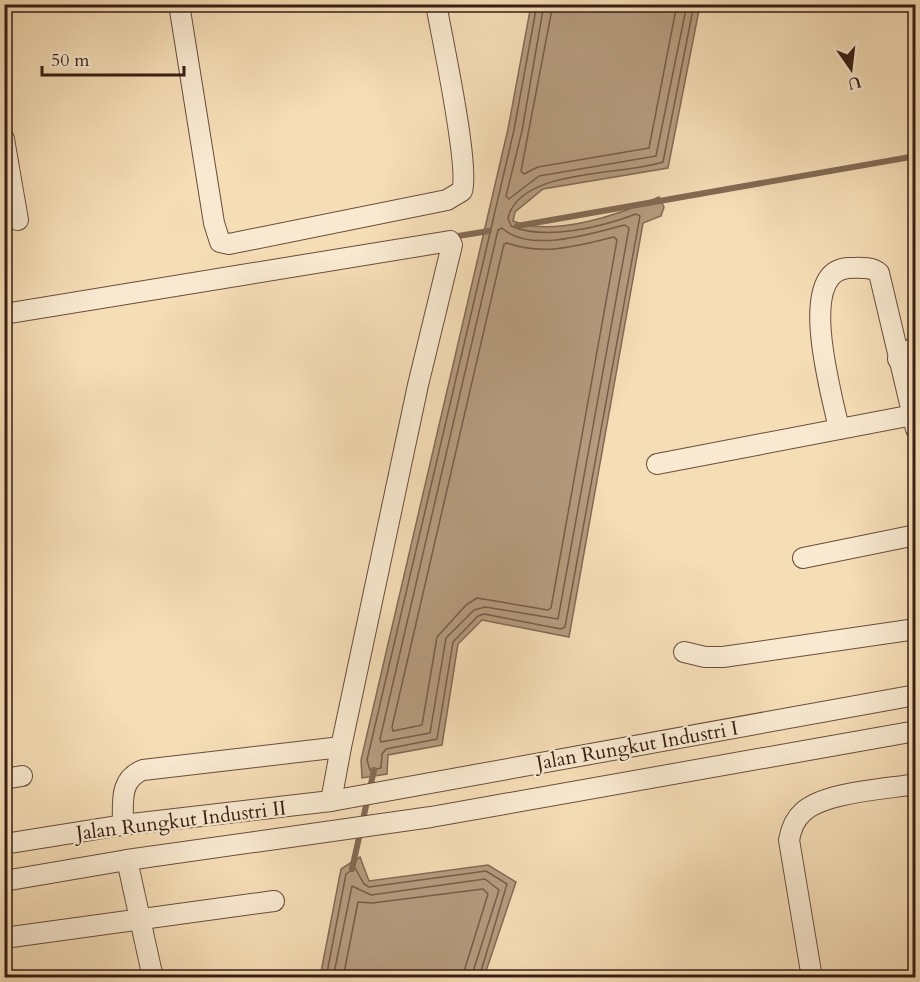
<svg xmlns="http://www.w3.org/2000/svg" width="920" height="982" viewBox="0 0 920 982" font-family="Cardo,serif">
	<style>
		.water { fill: #b59c7f; stroke: #836a54; stroke-width: 1.5 }
		.lines { fill: none; stroke-linecap: round; stroke-linejoin: round }
		.shore { stroke: #775d49; stroke-width: 1.5 }
		.stream { stroke: #836a54; stroke-width: 6 }
		.minor-casing { stroke: #684e3c; stroke-width: 22 }
		.minor { stroke: #f8e9d0; stroke-width: 20 }
		.labels { text-anchor: middle; stroke-width: 4.5; stroke-linejoin: round; paint-order: stroke }
		.street-label { font-size: 20px; fill: #391e13; stroke: #f8e9d0 }
	</style>
	<rect width="100%" height="100%" fill="#f5ddb6"/>
	<filter id="stains"><feTurbulence type="fractalNoise" baseFrequency=".00333" numOctaves="4"/><feColorMatrix values="0 0 0 0 .2 0 0 0 0 .09 0 0 0 0 .02 0 0 0 .5 -.17"/></filter>
	<radialGradient id="worn" r=".72"><stop offset=".6" stop-color="#630" stop-opacity="0"/><stop offset="1" stop-color="#630" stop-opacity=".3"/></radialGradient>
	<!-- water -->
	<g class="water">
		<path d="M531 5H700L668 168 543 189 515 212 513 221C553 238 621 214 659 197L664 207 661 216 643 223 569 637 482 620 458 644 442 745 388 755 387 774 362 778 361 760 508 129Z"/>
		<polygon points="360,857 369,881 488,865 516,882 484,977 320,977 341,869"/>
	</g>
	<g class="lines">
		<!-- shore -->
		<g class="shore">
			<path d="M537 4 514 130 367 760 370 770 381 768 382 754 386 749 437 739 453 642 478 616 484 614 561 629 565 627 640 216 636 214C602 227 545 241 511 226L508 218C520 168 622 176 663 162L694 4"/>
			<polyline points="544,4 522,131 506,196 509,199 539,176 656,156 687,4"/>
			<polyline points="553,4 521,171 524,174 538,167 649,148 677,4"/>
			<path d="M625 225 629 228 558 619 485 607 474 610 446 638 430 733 381 742 380 739 498 230 502 228C530 254 592 233 625 225Z"/>
			<path d="M614 237 617 240 551 608 548 610 477 598 466 605 437 637 422 725 393 731 392 727 504 244 507 243C544 256 577 246 614 237Z"/>
			<polyline points="326,978 346,874 355,868 364,884 369,887 486,871 507,884 479,978"/>
			<polyline points="333,978 352,886 371,895 485,879 499,890 471,978"/>
			<polyline points="343,978 358,902 372,903 483,889 488,894 462,978"/>
		</g>
		<!-- stream -->
		<g class="stream">
			<polyline points="517,226 916,156"/>
			<polyline points="452,237 489,231"/>
			<polyline points="352,869 374,770"/>
		</g>
		<defs>
			<g id="minor">
				<path d="M179 4 214 223 220 242 229 244 447 200 462 191C470 166 442 38 436 4"/>
				<polyline points="4,139 18,220"/>
				<polyline points="4,314 450,241 452,245 418,385 341,747"/>
				<polyline points="898,359 916,346"/>
				<path d="M839 429C833 398 795 272 848 268 857 268 872 266 879 273L916 429"/>
				<polyline points="657,464 913,415"/>
				<polyline points="803,558 916,535"/>
				<polyline points="684,652 705,657 723,657 916,629"/>
				<polyline points="4,779 22,776"/>
				<path d="M123 825C123 803 119 779 143 770L341 747 331 801"/>
				<polyline points="4,844 123,825 331,801 916,695"/>
				<polyline points="127,860 153,978"/>
				<polyline points="4,881 127,860 431,817 916,731"/>
				<polyline points="4,938 274,901"/>
				<path d="M812 978 789 840C791 829 795 819 803 812 824 792 887 789 916 784"/>
			</g>
		</defs>
		<!-- minor casing -->
		<use href="#minor" class="minor-casing"/>
		<!-- minor -->
		<use href="#minor" class="minor"/>
	</g>
	<g class="labels">
		<!-- street labels -->
		<g class="street-label">
			<text transform="translate(637 745) rotate(-10)" y="7">Jalan Rungkut Industri I</text>
			<text transform="translate(181 820) rotate(-7)" y="7">Jalan Rungkut Industri II</text>
		</g>
	</g>
	<!-- margin -->
	<rect width="920" height="982" fill="none" stroke="#f5ddb6" stroke-width="24"/>
	<rect x="6" y="6" width="908" height="970" fill="none" stroke="#391e13" stroke-width="3"/>
	<rect x="12" y="12" width="896" height="958" fill="none" stroke="#391e13" stroke-width="1.5"/>
	<!-- north arrow -->
	<g transform="translate(851 69) rotate(166)" stroke="#f8e9d0" stroke-width="4.5" paint-order="stroke">
	<path d="M0-4.5L10 22L0 15L-10 22Z" fill="#391e13"/>
	<text y="-9" font-size="16" font-weight="bold" text-anchor="middle" fill="#391e13">U</text>
	</g>
	<!-- scale -->
	<path d="M42 66v9h142v-9" fill="none" stroke="#391e13" stroke-width="3"/>
	<text x="51" y="66" font-size="18" fill="#391e13" stroke="#f8e9d0" stroke-width="4.5" paint-order="stroke">50 m</text>
	<rect width="100%" height="100%" filter="url(#stains)"/>
	<rect width="100%" height="100%" fill="url(#worn)"/>
</svg>
